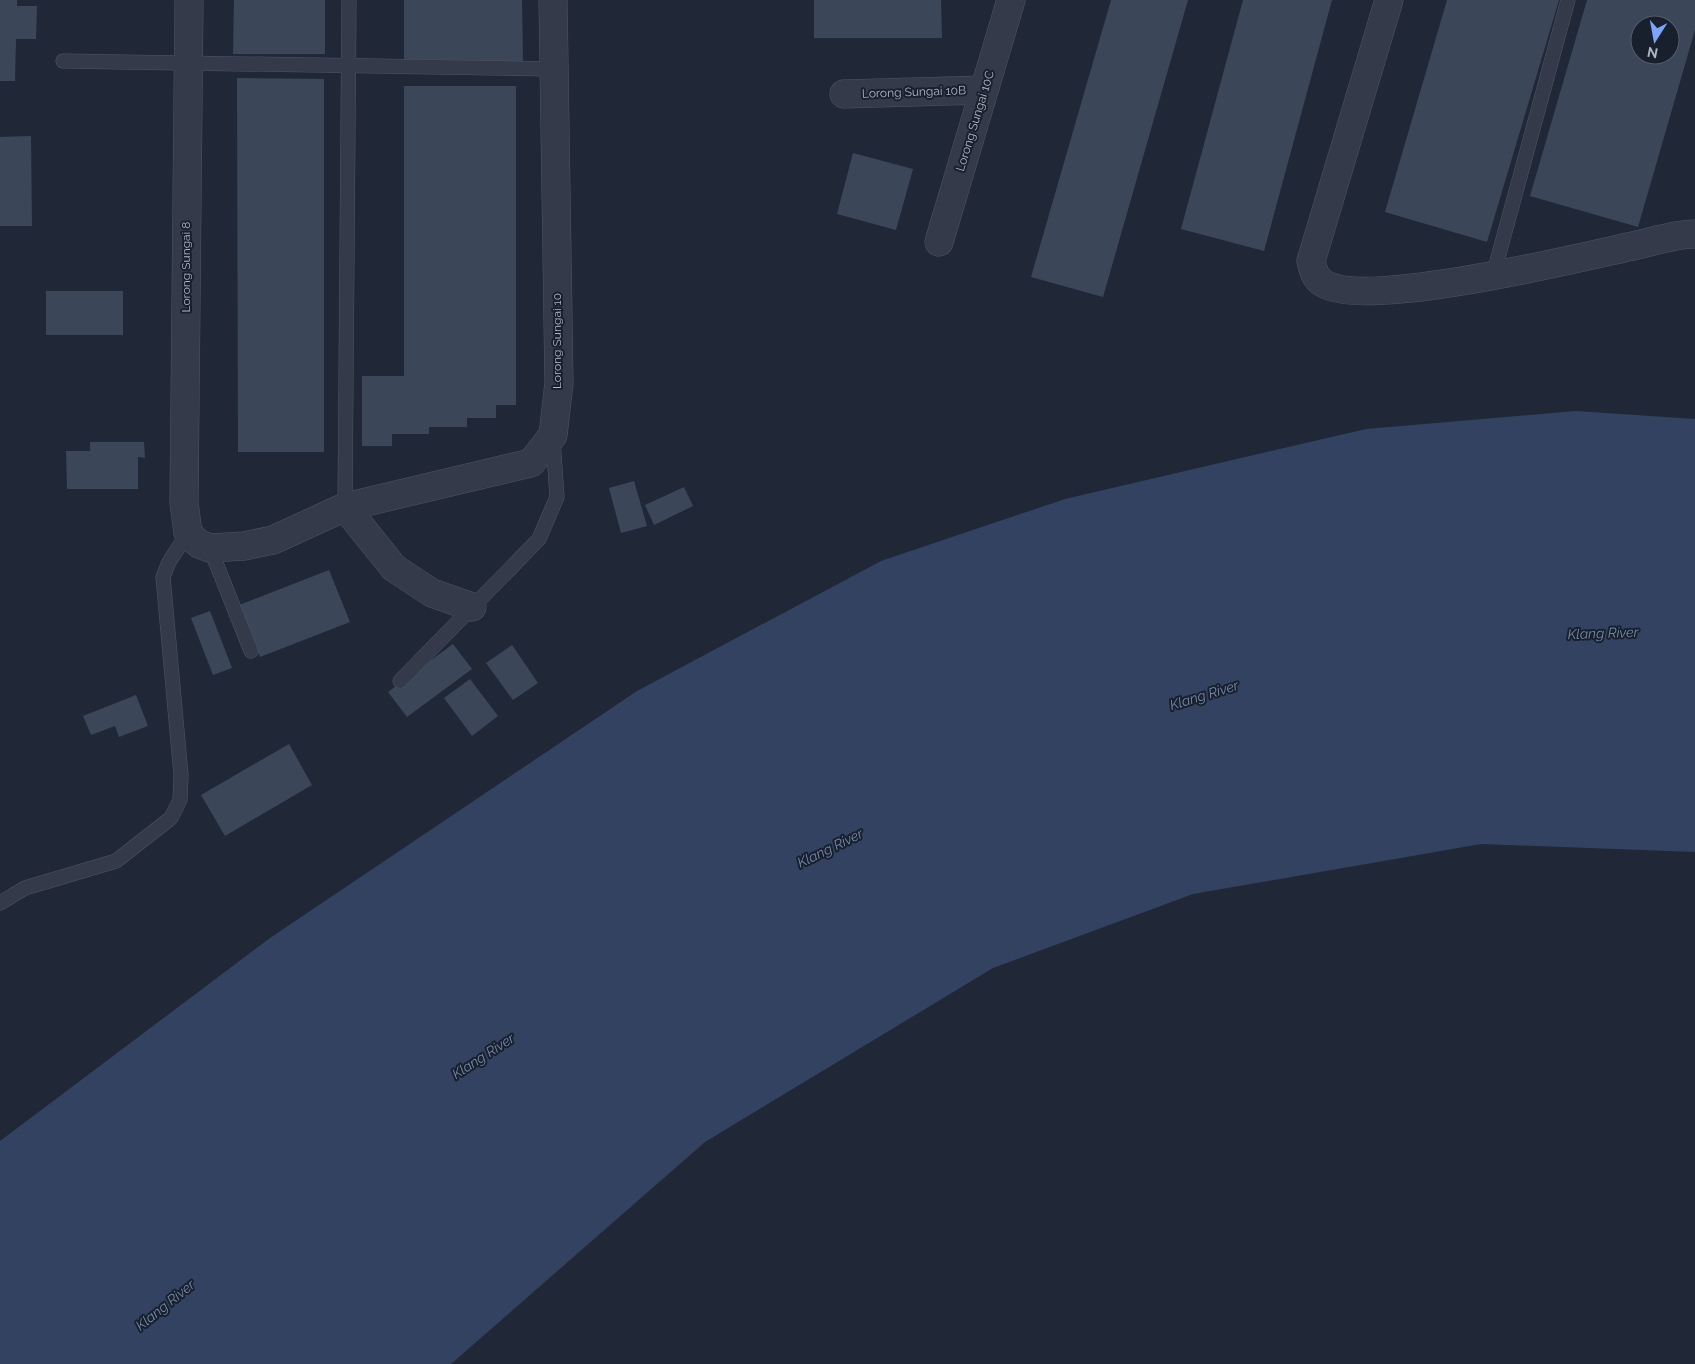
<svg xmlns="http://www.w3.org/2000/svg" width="1695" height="1364" viewBox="0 0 1695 1364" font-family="Raleway,sans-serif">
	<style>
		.water { fill: #334261 }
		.building { fill: #3c4659; fill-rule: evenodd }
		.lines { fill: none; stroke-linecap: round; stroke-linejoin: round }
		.lane-casing { stroke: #4e5563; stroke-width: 15 }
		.street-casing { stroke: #4e5563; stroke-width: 29 }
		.lane { stroke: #343a49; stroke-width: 14 }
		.street { stroke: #343a49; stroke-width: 28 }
		.labels { text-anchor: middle; stroke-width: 4; stroke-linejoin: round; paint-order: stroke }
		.street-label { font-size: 12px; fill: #aeb5c5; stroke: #19202d }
		.water-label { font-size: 14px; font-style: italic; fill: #7589af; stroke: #19202d }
	</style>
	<rect width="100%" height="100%" fill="#202838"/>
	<!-- water -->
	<polygon class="water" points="1576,411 1695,419 1695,852 1481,844 1193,894 993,968 705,1142 451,1364 0,1364 0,1141 270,938 637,691 881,561 1065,499 1366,429"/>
	<!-- building -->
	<g class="building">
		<polygon points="0,0 17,0 17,6 37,6 36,39 16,39 15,81 0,81"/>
		<polygon points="234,0 325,0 325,54 233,54"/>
		<polygon points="404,0 522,0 523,61 404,62"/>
		<polygon points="814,0 941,0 942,38 814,38"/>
		<polygon points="1111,0 1188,0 1103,297 1031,277"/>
		<polygon points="1243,0 1332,0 1264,251 1181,229"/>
		<polygon points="1447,0 1559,0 1487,242 1385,212"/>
		<path d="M1587 0H1695V30L1638 227 1530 196ZM1640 25H1670V55H1640Z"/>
		<polygon points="237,78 324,79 324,452 238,452"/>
		<polygon points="404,86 516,86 516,405 496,405 496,418 467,418 467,427 429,427 429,434 392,434 392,446 362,446 362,376 404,376"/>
		<polygon points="31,136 32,226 0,226 0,137"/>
		<polygon points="853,153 913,169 896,230 837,214"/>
		<rect x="46" y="291" width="77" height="44"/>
		<polygon points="90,442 144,442 145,458 138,457 138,489 67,489 66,451 90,451"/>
		<polygon points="634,481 647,526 621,533 609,488"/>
		<polygon points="684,487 693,506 654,525 645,505"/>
		<polygon points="329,570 350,622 260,657 239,605"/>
		<polygon points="210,611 232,668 213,675 191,618"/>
		<polygon points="453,644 472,669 407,717 388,692"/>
		<polygon points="512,645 538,683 513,700 486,663"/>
		<polygon points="470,679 498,716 472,736 444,698"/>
		<polygon points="136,695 148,726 119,737 115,726 91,735 83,716"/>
		<polygon points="289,744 312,785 225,836 201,795"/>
	</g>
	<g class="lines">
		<defs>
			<g id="lane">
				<polyline points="63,61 553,69"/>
				<polyline points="1493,276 1568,0"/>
				<polyline points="345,507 349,0"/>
				<polyline points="210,548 251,651"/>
				<polyline points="400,681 539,539 557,497 553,439"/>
				<polyline points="0,903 25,888 116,861 171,818 180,800 181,775 163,577 169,562 188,533"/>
			</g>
			<g id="street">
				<polyline points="189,0 184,503 188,533 199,544 210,548 244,546 273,540 345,507 531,463 553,435 559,383 553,0"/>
				<path d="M1389 0 1311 261C1313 270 1315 278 1323 283 1364 310 1574 259 1628 247 1649 243 1673 234 1695 234"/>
				<polyline points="844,94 984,90"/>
				<polyline points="939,242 1011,0"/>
				<polyline points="345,507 394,568 432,593 472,607"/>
			</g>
		</defs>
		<!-- lane casing -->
		<use href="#lane" class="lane-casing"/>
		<!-- street casing -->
		<use href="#street" class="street-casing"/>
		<!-- lane -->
		<use href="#lane" class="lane"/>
		<!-- street -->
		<use href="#street" class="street"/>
	</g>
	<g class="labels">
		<!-- street labels -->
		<g class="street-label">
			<text transform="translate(914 92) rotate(-2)" y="4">Lorong Sungai 10B</text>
			<text transform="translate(975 121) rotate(-73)" y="4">Lorong Sungai 10C</text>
			<text transform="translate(186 267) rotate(-90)" y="4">Lorong Sungai 8</text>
			<text transform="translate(557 341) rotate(-90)" y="4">Lorong Sungai 10</text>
		</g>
		<!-- water labels -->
		<g class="water-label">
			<text transform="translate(1603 633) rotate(-2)" y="5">Klang River</text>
			<text transform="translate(1204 695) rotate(-17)" y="5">Klang River</text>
			<text transform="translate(830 848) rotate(-26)" y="5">Klang River</text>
			<text transform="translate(483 1056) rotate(-33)" y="5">Klang River</text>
			<text transform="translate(165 1305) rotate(-39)" y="5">Klang River</text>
		</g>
	</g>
	<!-- north arrow -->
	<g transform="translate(1655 40) rotate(191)"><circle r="24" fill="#19202d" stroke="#555c6a"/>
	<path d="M0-4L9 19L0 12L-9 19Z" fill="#7ea3fa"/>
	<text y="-8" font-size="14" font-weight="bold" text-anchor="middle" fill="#aeb5c5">N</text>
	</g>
</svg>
